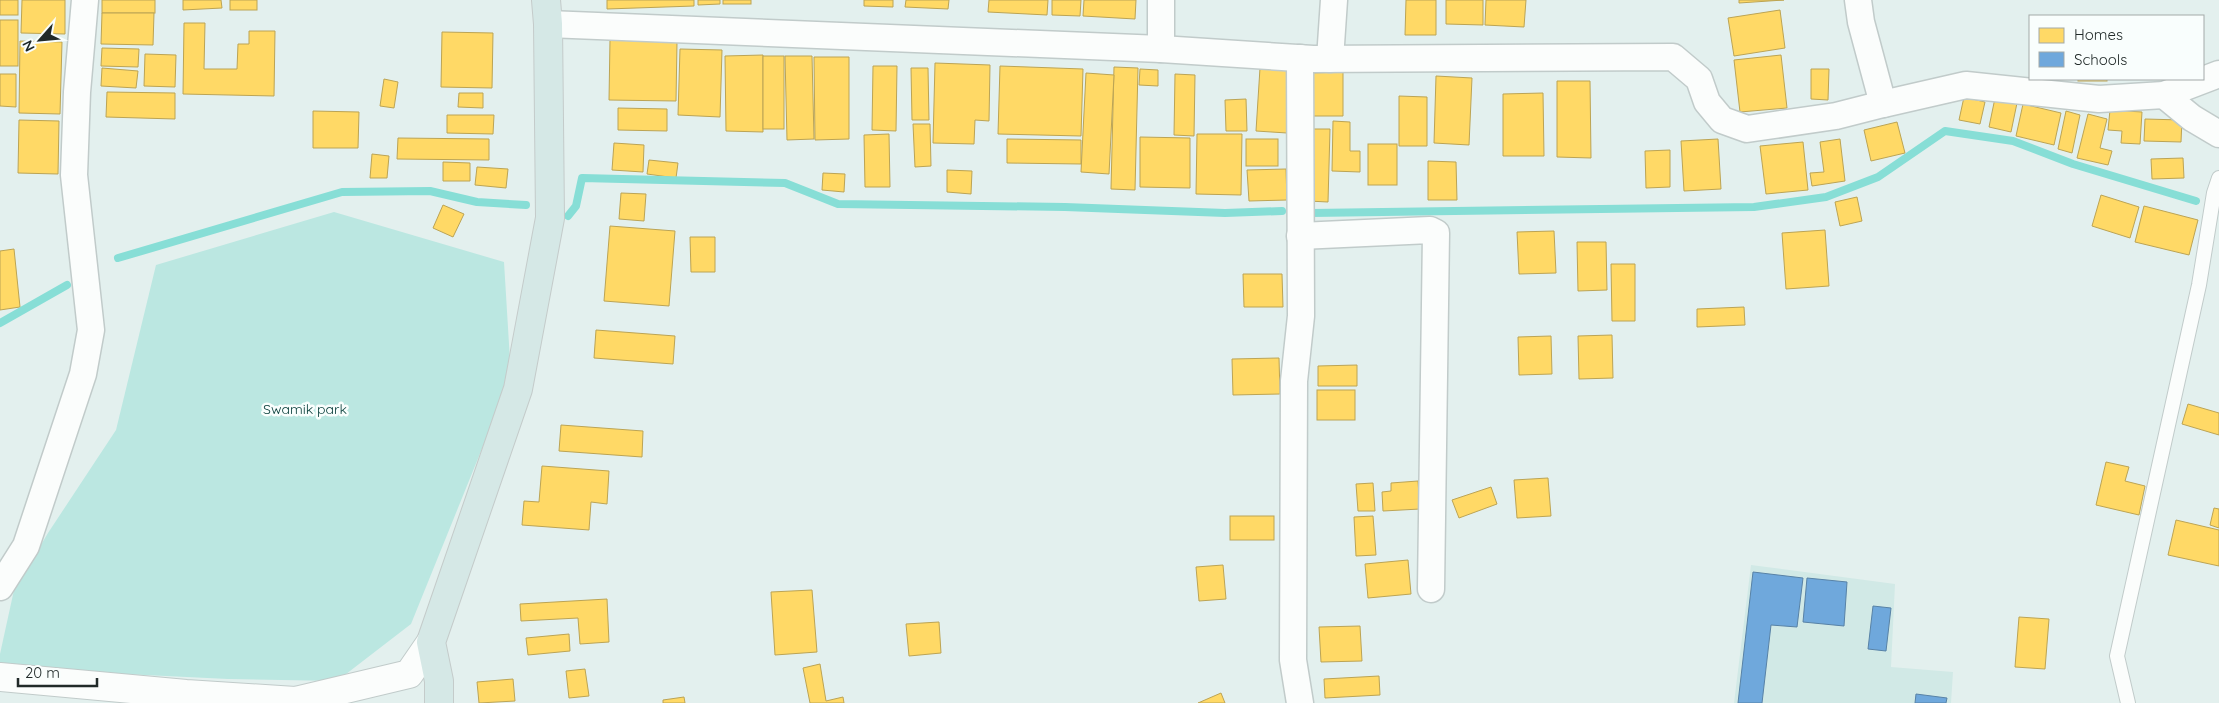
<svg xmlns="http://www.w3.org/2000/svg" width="2219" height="703" viewBox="0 0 2219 703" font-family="Quicksand,sans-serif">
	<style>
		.built { fill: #d1e9e6 }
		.green { fill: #bbe7e1 }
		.homes { fill: #ffd966; stroke: #bca454 }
		.schools { fill: #6fa8dc; stroke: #5882a6 }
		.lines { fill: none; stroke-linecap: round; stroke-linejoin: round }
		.stream { stroke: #87ded6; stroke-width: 8 }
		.lane-casing { stroke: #c1cbca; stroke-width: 16 }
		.street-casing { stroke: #c1cbca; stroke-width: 29 }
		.secondary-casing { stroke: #c1cbca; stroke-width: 30 }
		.primary-casing { stroke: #c4cbca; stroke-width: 30 }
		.lane { stroke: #fbfdfc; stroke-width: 14 }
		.street { stroke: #fbfdfc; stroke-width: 26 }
		.secondary { stroke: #fbfdfc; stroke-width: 28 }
		.primary { stroke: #d5e8e6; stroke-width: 28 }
		.labels { text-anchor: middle; stroke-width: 5; stroke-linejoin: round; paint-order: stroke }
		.park-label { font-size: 14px; fill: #003935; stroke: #f9fefd }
	</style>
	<rect width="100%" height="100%" fill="#e3f0ee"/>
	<!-- built -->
	<polygon class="built" points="1751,565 1895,584 1891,667 1953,672 1951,703 1734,703"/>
	<!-- green -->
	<polygon class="green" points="334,212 504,262 511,377 411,624 337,681 228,679 0,668 0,654 14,590 48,533 116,430 156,265"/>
	<!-- homes -->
	<g class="homes">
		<rect x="0" y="0" width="18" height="15"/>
		<polygon points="22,0 65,0 65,34 21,33"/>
		<rect x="102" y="0" width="53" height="13"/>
		<polygon points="183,0 221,0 222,8 183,10"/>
		<rect x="230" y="0" width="27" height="10"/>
		<polygon points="607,0 694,0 694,6 607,9"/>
		<polygon points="698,0 720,0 720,4 698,5"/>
		<rect x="723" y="0" width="28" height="4"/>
		<polygon points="864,0 893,0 893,7 864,6"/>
		<polygon points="906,0 949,0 948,9 905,7"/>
		<polygon points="989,0 1048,0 1047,15 988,12"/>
		<polygon points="1052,0 1081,0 1080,16 1052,15"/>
		<polygon points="1084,0 1136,0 1135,19 1083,16"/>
		<polygon points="1406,0 1436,0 1436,35 1405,35"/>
		<polygon points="1446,0 1483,0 1483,25 1446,24"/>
		<polygon points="1486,0 1526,0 1524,27 1485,25"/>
		<polygon points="1739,0 1784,0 1739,3"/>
		<polygon points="1780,10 1785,48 1734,56 1728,18"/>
		<polygon points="102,13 154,13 153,45 101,44"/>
		<rect x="0" y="20" width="18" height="46"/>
		<polygon points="184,23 205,23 204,69 237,69 238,44 249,44 249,31 275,31 274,96 183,94"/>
		<polygon points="442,32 493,33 492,88 441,87"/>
		<polygon points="610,40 677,42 676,101 609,100"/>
		<polygon points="20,41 62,42 60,114 19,113"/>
		<polygon points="102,48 139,49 138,67 101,66"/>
		<polygon points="680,49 722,50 720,117 678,115"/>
		<polygon points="145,54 176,55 175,87 144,86"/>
		<polygon points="763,55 763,132 726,131 725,56"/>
		<polygon points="1781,55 1787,108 1740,112 1734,60"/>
		<rect x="763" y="56" width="21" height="73"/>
		<polygon points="785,56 812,56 814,139 787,140"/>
		<polygon points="814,57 849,57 849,139 815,140"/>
		<polygon points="935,63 990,65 989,121 975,120 974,144 933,143"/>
		<polygon points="873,66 897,66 896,131 872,130"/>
		<polygon points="1000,66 1083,69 1081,136 998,134"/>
		<polygon points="1114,67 1138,68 1135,190 1111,189"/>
		<polygon points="102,68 138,71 136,88 101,86"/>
		<polygon points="911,68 928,68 929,120 912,120"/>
		<polygon points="1260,68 1290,70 1287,133 1256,131"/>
		<polygon points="1140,69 1158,70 1158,86 1139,85"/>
		<polygon points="1811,69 1829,69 1828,100 1811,99"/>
		<polygon points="1343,72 1343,116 1311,116 1310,73"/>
		<polygon points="1086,73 1114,75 1109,174 1081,172"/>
		<polygon points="0,74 16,74 16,107 0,106"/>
		<polygon points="1175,74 1195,75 1194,136 1174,135"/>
		<polygon points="1436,76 1472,78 1469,145 1434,143"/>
		<polygon points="384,79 398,82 394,108 380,106"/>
		<rect x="2078" y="79" width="29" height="2"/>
		<polygon points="1557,81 1590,81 1591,158 1557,157"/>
		<polygon points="107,92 175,93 175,119 106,117"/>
		<polygon points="459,93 483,93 483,108 458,107"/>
		<polygon points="1543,93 1544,156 1503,156 1503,94"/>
		<polygon points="1399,96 1427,97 1427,146 1399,146"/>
		<polygon points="1964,97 1985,102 1980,124 1959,120"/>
		<polygon points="1995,98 2017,103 2011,132 1989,127"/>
		<polygon points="1246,99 1247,131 1226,131 1225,100"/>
		<polygon points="2023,104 2061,113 2054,145 2016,136"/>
		<polygon points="618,108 667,109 667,131 618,130"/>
		<polygon points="2110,110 2142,112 2140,144 2121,143 2122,131 2108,130"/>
		<polygon points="313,111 359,112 358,148 313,148"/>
		<polygon points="2066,111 2080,115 2072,153 2058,149"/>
		<polygon points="2088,114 2107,119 2100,148 2112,151 2108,165 2077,158"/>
		<polygon points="447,115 494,115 493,134 447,133"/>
		<polygon points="2145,119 2182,120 2181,142 2144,141"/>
		<polygon points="19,120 59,121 58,174 18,173"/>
		<polygon points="1333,121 1350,122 1350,151 1360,151 1360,172 1332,171"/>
		<polygon points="1897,122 1905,153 1871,161 1864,130"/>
		<polygon points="913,124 930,124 931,166 915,167"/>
		<polygon points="1311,129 1330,129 1328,202 1308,201"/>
		<polygon points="889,134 890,187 865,187 864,135"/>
		<polygon points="1197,134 1242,134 1241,195 1196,194"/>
		<polygon points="1140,137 1190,138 1190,188 1140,187"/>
		<polygon points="398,138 489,139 489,160 397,159"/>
		<polygon points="1007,139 1081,140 1081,164 1007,163"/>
		<rect x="1246" y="139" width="32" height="27"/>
		<polygon points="1718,139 1721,189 1684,191 1681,141"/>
		<polygon points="1840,139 1845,181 1812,186 1810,173 1824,172 1820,142"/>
		<polygon points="1803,142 1808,190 1766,194 1760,146"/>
		<polygon points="614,143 644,145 643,172 612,170"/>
		<rect x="1368" y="144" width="29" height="41"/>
		<polygon points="1670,150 1670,187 1646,188 1645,151"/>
		<polygon points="372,154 389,156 387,178 370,178"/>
		<polygon points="2183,158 2184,178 2152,179 2151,159"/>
		<polygon points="649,160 678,163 676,178 647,174"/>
		<polygon points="1428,161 1456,162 1457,200 1428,200"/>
		<polygon points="443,162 470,163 470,181 443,181"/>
		<polygon points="477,167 508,169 506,188 475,185"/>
		<polygon points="1286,169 1287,200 1249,201 1247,170"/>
		<polygon points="947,170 972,171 971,194 947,192"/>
		<polygon points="823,173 845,174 844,192 822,190"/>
		<polygon points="621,193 646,194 644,221 619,219"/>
		<polygon points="2101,195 2139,207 2130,238 2092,226"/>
		<polygon points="1857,197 1862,221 1840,226 1835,202"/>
		<polygon points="443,205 464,214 453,237 433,228"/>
		<polygon points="2144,206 2198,220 2189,255 2135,242"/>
		<polygon points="610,226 675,231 669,306 604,301"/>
		<polygon points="1825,230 1829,286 1786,289 1782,233"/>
		<polygon points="1554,231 1556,273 1519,274 1517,232"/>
		<polygon points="690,237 715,237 715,272 691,272"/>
		<polygon points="1577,242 1606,242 1607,290 1578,291"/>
		<polygon points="14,249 20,307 0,310 0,251"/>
		<polygon points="1611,264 1635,264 1635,321 1612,321"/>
		<polygon points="1243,274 1282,274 1283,307 1244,307"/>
		<polygon points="1744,307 1745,325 1697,327 1697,309"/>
		<polygon points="596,330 675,336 673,364 594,358"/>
		<polygon points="1612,335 1613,378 1579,379 1578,336"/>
		<polygon points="1551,336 1552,374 1519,375 1518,337"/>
		<polygon points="1279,358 1280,394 1233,395 1232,359"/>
		<polygon points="1357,365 1357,386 1318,386 1318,366"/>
		<rect x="1317" y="390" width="38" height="30"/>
		<polygon points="2188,404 2219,413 2219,435 2182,424"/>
		<polygon points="561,425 643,431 642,457 559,451"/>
		<polygon points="2106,462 2129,467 2125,481 2145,486 2139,515 2096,505"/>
		<polygon points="542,466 609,471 607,504 591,502 589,530 522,525 524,501 539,502"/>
		<polygon points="1548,478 1551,516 1517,518 1514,480"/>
		<polygon points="1418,481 1420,509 1383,511 1382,492 1391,491 1391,483"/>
		<polygon points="1373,483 1375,511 1358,511 1356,484"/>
		<polygon points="1491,487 1497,504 1459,518 1452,500"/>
		<polygon points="2214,508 2219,509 2219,528 2210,525"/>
		<rect x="1230" y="516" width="44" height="24"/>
		<polygon points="1373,516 1376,555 1356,556 1354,517"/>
		<polygon points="2176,520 2219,530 2219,566 2168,555"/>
		<polygon points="1408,560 1411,594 1368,598 1365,564"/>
		<polygon points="1223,565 1226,599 1199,601 1196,567"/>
		<polygon points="812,590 817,652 775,655 771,592"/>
		<polygon points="607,599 609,642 580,644 578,618 521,621 520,604"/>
		<polygon points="2019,617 2049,619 2045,669 2015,667"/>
		<polygon points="939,622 941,653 909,656 906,624"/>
		<polygon points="1360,626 1362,661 1321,662 1319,627"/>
		<polygon points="569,634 570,651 528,655 526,638"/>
		<polygon points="820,664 826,701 843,697 844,703 810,703 803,668"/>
		<polygon points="585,669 589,696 569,698 566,671"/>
		<polygon points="1379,676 1380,695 1325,698 1324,679"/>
		<polygon points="513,679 515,701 479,703 477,682"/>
		<polygon points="1221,693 1225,703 1198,703"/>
		<polygon points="684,697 685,703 663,703 663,700"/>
	</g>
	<!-- schools -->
	<g class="schools">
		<polygon points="1753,572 1803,578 1797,627 1771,625 1762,703 1738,703"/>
		<polygon points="1807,578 1847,582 1844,626 1803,622"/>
		<polygon points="1873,606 1891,608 1886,651 1868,649"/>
		<polygon points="1916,694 1947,698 1946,703 1915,703"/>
	</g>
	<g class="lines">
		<!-- stream -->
		<g class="stream">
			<polyline points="1311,213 1754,207 1826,197 1878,177 1945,131 2013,141 2073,164 2196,201"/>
			<polyline points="568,216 576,206 582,178 785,183 838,204 1065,207 1225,213 1282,211"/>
			<polyline points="118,258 342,192 430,191 477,202 526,205"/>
			<polyline points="0,323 67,285"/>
		</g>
		<defs>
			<polyline id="lane" points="2128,703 2117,656 2199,285 2214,193 2219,178"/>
			<g id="street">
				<polyline points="1161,0 1161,49"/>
				<polyline points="1858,0 1861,22 1883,104 1966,85 2099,99 2164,95 2219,74"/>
				<polyline points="548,24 1161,49 1313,59 1673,57 1699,79 1707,102 1722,120 1747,129 1836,116 1883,104"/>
				<polyline points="1300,58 1301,316 1294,381 1293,660 1300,703"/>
				<polyline points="1330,59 1334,0"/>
				<polyline points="2164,95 2192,118 2219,134"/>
				<polyline points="1300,236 1430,230 1436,233 1431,589"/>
				<polyline points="0,587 26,546 83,374 91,330 74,175 77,92 85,0"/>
			</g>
			<polyline id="secondary" points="0,677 186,694 295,701 409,674 431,642"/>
			<polyline id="primary" points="439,703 439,681 431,642 518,389 550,218 548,24 546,0"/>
		</defs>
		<!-- lane casing -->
		<use href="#lane" class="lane-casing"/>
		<!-- street casing -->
		<use href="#street" class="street-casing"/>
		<!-- secondary casing -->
		<use href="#secondary" class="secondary-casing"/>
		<!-- primary casing -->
		<use href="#primary" class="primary-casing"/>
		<!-- lane -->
		<use href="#lane" class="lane"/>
		<!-- street -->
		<use href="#street" class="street"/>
		<!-- secondary -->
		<use href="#secondary" class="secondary"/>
		<!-- primary -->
		<use href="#primary" class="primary"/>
	</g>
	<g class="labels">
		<!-- park labels -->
		<g class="park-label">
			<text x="305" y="414">Swamik park</text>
		</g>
	</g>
	<!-- legend -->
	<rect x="2029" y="15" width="175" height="65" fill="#f9fefd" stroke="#a3a9a8"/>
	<rect x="2039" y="28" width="25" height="15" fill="#ffd966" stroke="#a3a9a8"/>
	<text x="2074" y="40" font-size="15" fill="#212a29">Homes</text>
	<rect x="2039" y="52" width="25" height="15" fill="#6fa8dc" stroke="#a3a9a8"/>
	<text x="2074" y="65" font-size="15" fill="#212a29">Schools</text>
	<!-- north arrow -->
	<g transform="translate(40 40) rotate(243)" stroke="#f9fefd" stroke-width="4" paint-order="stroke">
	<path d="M0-4L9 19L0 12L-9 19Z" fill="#212a29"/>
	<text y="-8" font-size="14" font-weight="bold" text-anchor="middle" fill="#212a29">N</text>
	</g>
	<!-- scale -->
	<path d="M18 678v8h79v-8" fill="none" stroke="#212a29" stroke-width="2.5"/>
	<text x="25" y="678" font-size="15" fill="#212a29" stroke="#f9fefd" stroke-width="4" paint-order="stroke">20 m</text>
</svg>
